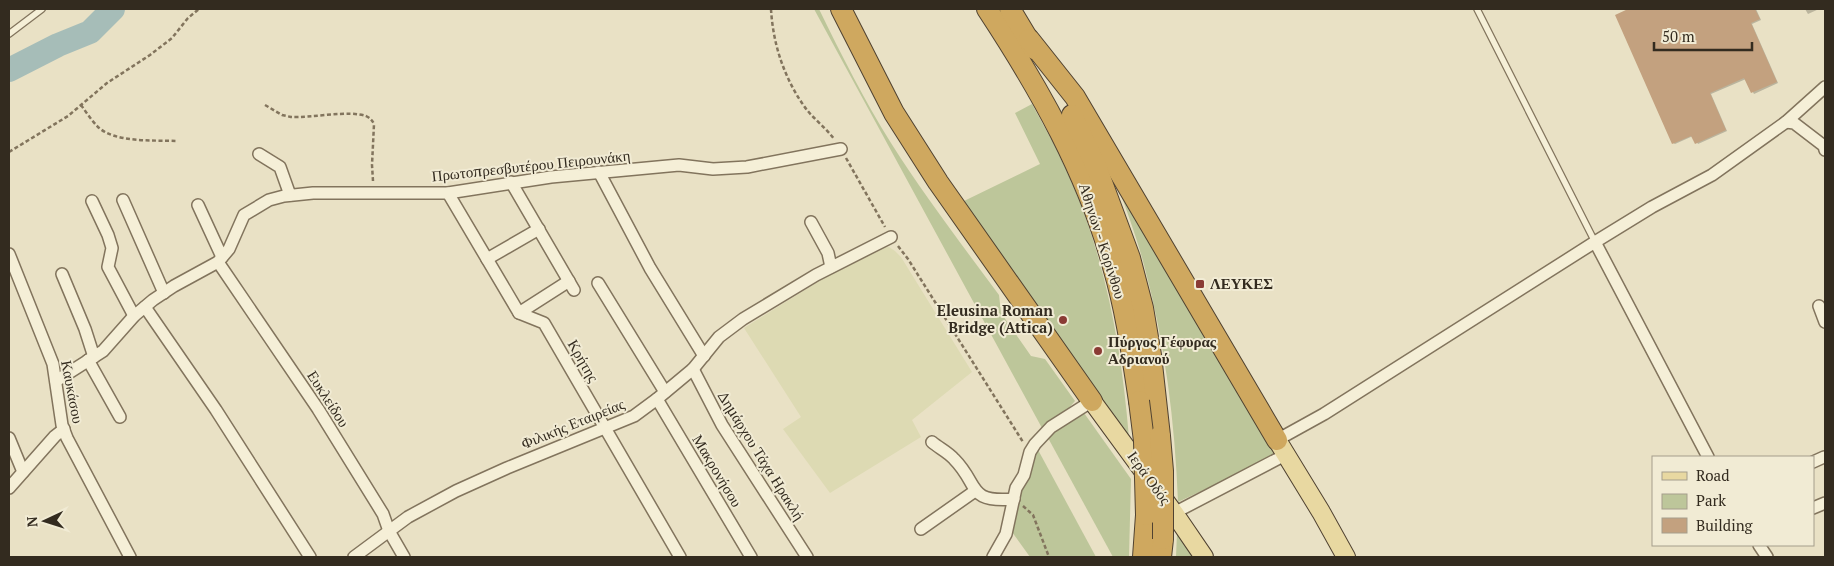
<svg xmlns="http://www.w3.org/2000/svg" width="1834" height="566" viewBox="0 0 1834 566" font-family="'PT Serif',serif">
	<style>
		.farmland { fill: #dddab3 }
		.green { fill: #bdc69a }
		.shadow { fill: #0003 }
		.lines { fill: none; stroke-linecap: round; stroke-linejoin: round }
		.river { stroke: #a6bdb8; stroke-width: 24 }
		.building { fill: #c3a17f }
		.lane-casing { stroke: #82745d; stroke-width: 8 }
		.street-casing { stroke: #82745d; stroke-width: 14 }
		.primary-casing { stroke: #504231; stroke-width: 20 }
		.highway-casing { stroke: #504231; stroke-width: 22 }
		.path { stroke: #82745d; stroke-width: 2.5; stroke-dasharray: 4 2.5; stroke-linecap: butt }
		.lane { stroke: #f5efd7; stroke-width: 5.5 }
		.street { stroke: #f5efd7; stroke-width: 11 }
		.primary { stroke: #e8d8a1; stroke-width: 18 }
		.highway { stroke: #cfa85f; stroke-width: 20 }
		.highway-bridge-casing { stroke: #504231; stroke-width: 22; stroke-linecap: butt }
		.highway-bridge { stroke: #cfa85f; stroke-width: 20 }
		.poi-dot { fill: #8a3b34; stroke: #f1ebd4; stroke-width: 2 }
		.labels { text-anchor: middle; stroke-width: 4; stroke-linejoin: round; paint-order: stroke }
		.street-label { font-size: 15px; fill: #332b1f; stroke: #f1ebd4 }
		.poi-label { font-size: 15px; font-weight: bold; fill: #332b1f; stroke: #f1ebd4; text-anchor: start }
	</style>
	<rect width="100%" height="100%" fill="#e9e1c5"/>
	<!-- farmland -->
	<polygon class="farmland" points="889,247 895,251 901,257 972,372 912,420 921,437 830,493 783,429 801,417 744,328 827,276 881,248"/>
	<!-- green -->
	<g class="green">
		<path d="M814 9H819C841 54 864 100 891 143 924 195 962 245 999 295L1001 313 1031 356 1045 359 1075 401 1068 409 1042 428Z"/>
		<path d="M1032 104C1041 121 1051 138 1059 155 1103 243 1121 341 1129 438L964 201 1040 164 1015 113Z"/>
		<path d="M1118 186 1275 449 1272 456 1267 460 1178 502C1175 422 1165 343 1144 265 1137 238 1127 212 1118 186Z"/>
		<polygon points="1084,413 1131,479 1129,557 1113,557 1047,436"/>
		<polygon points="1037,448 1096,557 1030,557 1012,532 1023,486"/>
		<polygon points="1177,533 1194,557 1176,557"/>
	</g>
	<!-- shadow -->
	<g class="shadow">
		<polygon points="1631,9 1756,9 1761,20 1752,24 1778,83 1754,94 1746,79 1711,94 1727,131 1698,144 1693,136 1675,144 1673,143 1617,15"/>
		<polygon points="1805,9 1819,9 1808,14"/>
	</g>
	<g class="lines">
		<!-- river -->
		<polyline class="river" points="9,70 58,45 90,32 113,9"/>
	</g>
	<!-- building -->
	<polygon class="building" points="1628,9 1755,9 1760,19 1751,23 1777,82 1751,93 1744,78 1710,93 1726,130 1695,144 1691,136 1672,144 1615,15"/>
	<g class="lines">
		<defs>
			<g id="lane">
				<polyline points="1477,9 1595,242"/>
				<polyline points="9,34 42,9"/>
			</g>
			<g id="street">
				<polyline points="1786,122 1794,123 1824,146 1825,150"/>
				<polyline points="259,154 280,167 290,195"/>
				<polyline points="599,172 650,268 704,356"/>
				<polyline points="511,182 574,290"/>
				<polyline points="448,193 519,313 544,323 680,557"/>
				<polyline points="123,200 164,293"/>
				<polyline points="92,201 108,235 112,248 108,267 134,316"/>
				<polyline points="198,205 222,257"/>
				<polyline points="811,222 828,253 831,267"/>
				<polyline points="1595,242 1708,457"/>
				<polyline points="9,254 53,364 62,425 67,438 130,557"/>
				<polyline points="487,259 539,229"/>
				<polyline points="218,262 318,409 383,514 389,531 404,557"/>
				<polyline points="62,274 85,329 94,357"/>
				<polyline points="598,283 665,392"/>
				<polyline points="1819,306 1825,322"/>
				<polyline points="145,307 216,410 310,557"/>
				<polyline points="519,313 569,281"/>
				<polyline points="88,360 120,417"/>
				<polyline points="693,369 722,425 807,557"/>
				<polyline points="56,381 103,351 134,316 153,300 174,286 218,262 229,249 244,215 269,200 284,196 313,193 448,193 551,177 679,165 713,169 747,167 841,149"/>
				<polyline points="657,399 751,557"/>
				<polyline points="9,438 23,472"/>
				<polyline points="1277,440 1324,414 1595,242 1652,207 1712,175 1786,122 1825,87"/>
				<path d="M932 442C939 448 948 452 954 459 980 485 966 503 1014 499"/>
				<polyline points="1813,462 1824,457"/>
				<polyline points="9,488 55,436 64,429"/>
				<polyline points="1813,508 1825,503"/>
				<polyline points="1174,513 1285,455"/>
				<polyline points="921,529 975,491"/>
				<polyline points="1759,545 1767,557"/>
				<polyline points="354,557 408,517 456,491 507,468 634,416 657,399 693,369 719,337 743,319 816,275 891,237"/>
				<polyline points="993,557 1006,534 1016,488 1024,475 1030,452 1035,444 1051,427 1092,401"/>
			</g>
			<g id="primary">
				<polyline points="1092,401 1174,513 1204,557"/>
				<polyline points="1277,440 1321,512 1346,557"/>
			</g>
			<g id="highway">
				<polyline points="841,9 894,113 938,182 1092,401"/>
				<path d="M987 9C1039 88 1088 174 1113 267 1126 311 1132 355 1139 401"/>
				<polyline points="1010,9 1034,49"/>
				<polyline points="1029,39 1075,97 1277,440"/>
				<polyline points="1072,115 1096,166 1130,258 1143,308 1151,355 1160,436"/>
				<polyline points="1143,557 1146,515"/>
				<polyline points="1161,557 1163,539"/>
			</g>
		</defs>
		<!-- lane casing -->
		<use href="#lane" class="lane-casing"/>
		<!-- street casing -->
		<use href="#street" class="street-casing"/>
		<!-- primary casing -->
		<use href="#primary" class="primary-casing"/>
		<!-- highway casing -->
		<use href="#highway" class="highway-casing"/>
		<!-- path -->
		<g class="path">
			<path d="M771 9C773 45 785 81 807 110 815 120 826 128 834 139"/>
			<path d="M81 105C86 112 92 121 98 127 115 143 154 140 176 141"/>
			<path d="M265 105 282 115 291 117C310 118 350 110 366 116 370 118 372 120 374 124L372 165 373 181"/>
			<polyline points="9,152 68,116 107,83 150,55 172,38 188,18 199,9"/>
			<polyline points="846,158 885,227"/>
			<polyline points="898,246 908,259 1023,442"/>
			<polyline points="1023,506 1033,515 1049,557"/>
		</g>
		<!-- lane -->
		<use href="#lane" class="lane"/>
		<!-- street -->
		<use href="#street" class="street"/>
		<!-- primary -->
		<use href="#primary" class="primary"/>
		<!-- highway -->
		<use href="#highway" class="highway"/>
		<defs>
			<g id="highway-bridge">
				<polyline points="1139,401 1144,441 1146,515"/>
				<polyline points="1160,436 1163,471 1163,539"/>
			</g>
		</defs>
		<!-- highway-bridge casing -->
		<use href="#highway-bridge" class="highway-bridge-casing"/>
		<!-- highway-bridge -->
		<use href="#highway-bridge" class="highway-bridge"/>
	</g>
	<!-- markers -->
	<g class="poi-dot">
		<rect x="1195" y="279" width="10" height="10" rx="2.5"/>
		<circle cx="1063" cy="320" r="5"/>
		<circle cx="1098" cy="351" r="5"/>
	</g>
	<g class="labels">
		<!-- street labels -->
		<g class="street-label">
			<text transform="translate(531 166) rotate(-6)" y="5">Πρωτοπρεσβυτέρου Πειρουνάκη</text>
			<text transform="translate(1102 241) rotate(72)" y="5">Αθηνών - Κορίνθου</text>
			<text transform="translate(583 361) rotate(60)" y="5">Κρήτης</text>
			<text transform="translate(72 392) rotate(79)" y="5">Καυκάσου</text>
			<text transform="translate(328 399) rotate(57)" y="5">Ευκλείδου</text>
			<text transform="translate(573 424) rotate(-22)" y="5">Φιλικής Εταιρείας</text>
			<text transform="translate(761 456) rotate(58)" y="5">Δημάρχου Τάχα Ηρακλή</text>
			<text transform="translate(717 471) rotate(59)" y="5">Μακρονήσου</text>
			<text transform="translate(1149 478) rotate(54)" y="5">Ιερά Οδός</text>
		</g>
		<!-- poi labels -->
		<g class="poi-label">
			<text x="1210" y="289">ΛΕΥΚΕΣ</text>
			<text x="1053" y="316" text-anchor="end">Eleusina Roman<tspan x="1053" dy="17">Bridge (Attica)</tspan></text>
			<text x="1108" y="347">Πύργος Γέφυρας<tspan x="1108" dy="17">Αδριανού</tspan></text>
		</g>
	</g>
	<!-- border -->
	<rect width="1834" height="566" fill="none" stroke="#332b1f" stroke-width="20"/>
	<!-- legend -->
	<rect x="1652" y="456" width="162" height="90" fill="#f1ebd4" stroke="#a59e8c"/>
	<rect x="1662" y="472" width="25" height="8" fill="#e8d8a1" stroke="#a59e8c"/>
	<text x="1696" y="481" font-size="15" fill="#332b1f">Road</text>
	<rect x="1662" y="494" width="25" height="15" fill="#bdc69a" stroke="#a59e8c"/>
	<text x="1696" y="506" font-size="15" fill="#332b1f">Park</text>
	<rect x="1662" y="518" width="25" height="15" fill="#c3a17f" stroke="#a59e8c"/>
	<text x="1696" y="531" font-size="15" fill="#332b1f">Building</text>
	<!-- north arrow -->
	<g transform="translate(45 521) rotate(266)" stroke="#f1ebd4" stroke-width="4" paint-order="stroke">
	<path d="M0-4L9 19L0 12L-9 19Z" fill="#332b1f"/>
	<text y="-8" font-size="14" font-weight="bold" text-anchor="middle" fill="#332b1f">N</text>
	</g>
	<!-- scale -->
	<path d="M1654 42v8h98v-8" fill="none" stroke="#332b1f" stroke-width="2.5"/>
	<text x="1662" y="42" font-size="15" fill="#332b1f" stroke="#f1ebd4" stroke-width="4" paint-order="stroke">50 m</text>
</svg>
